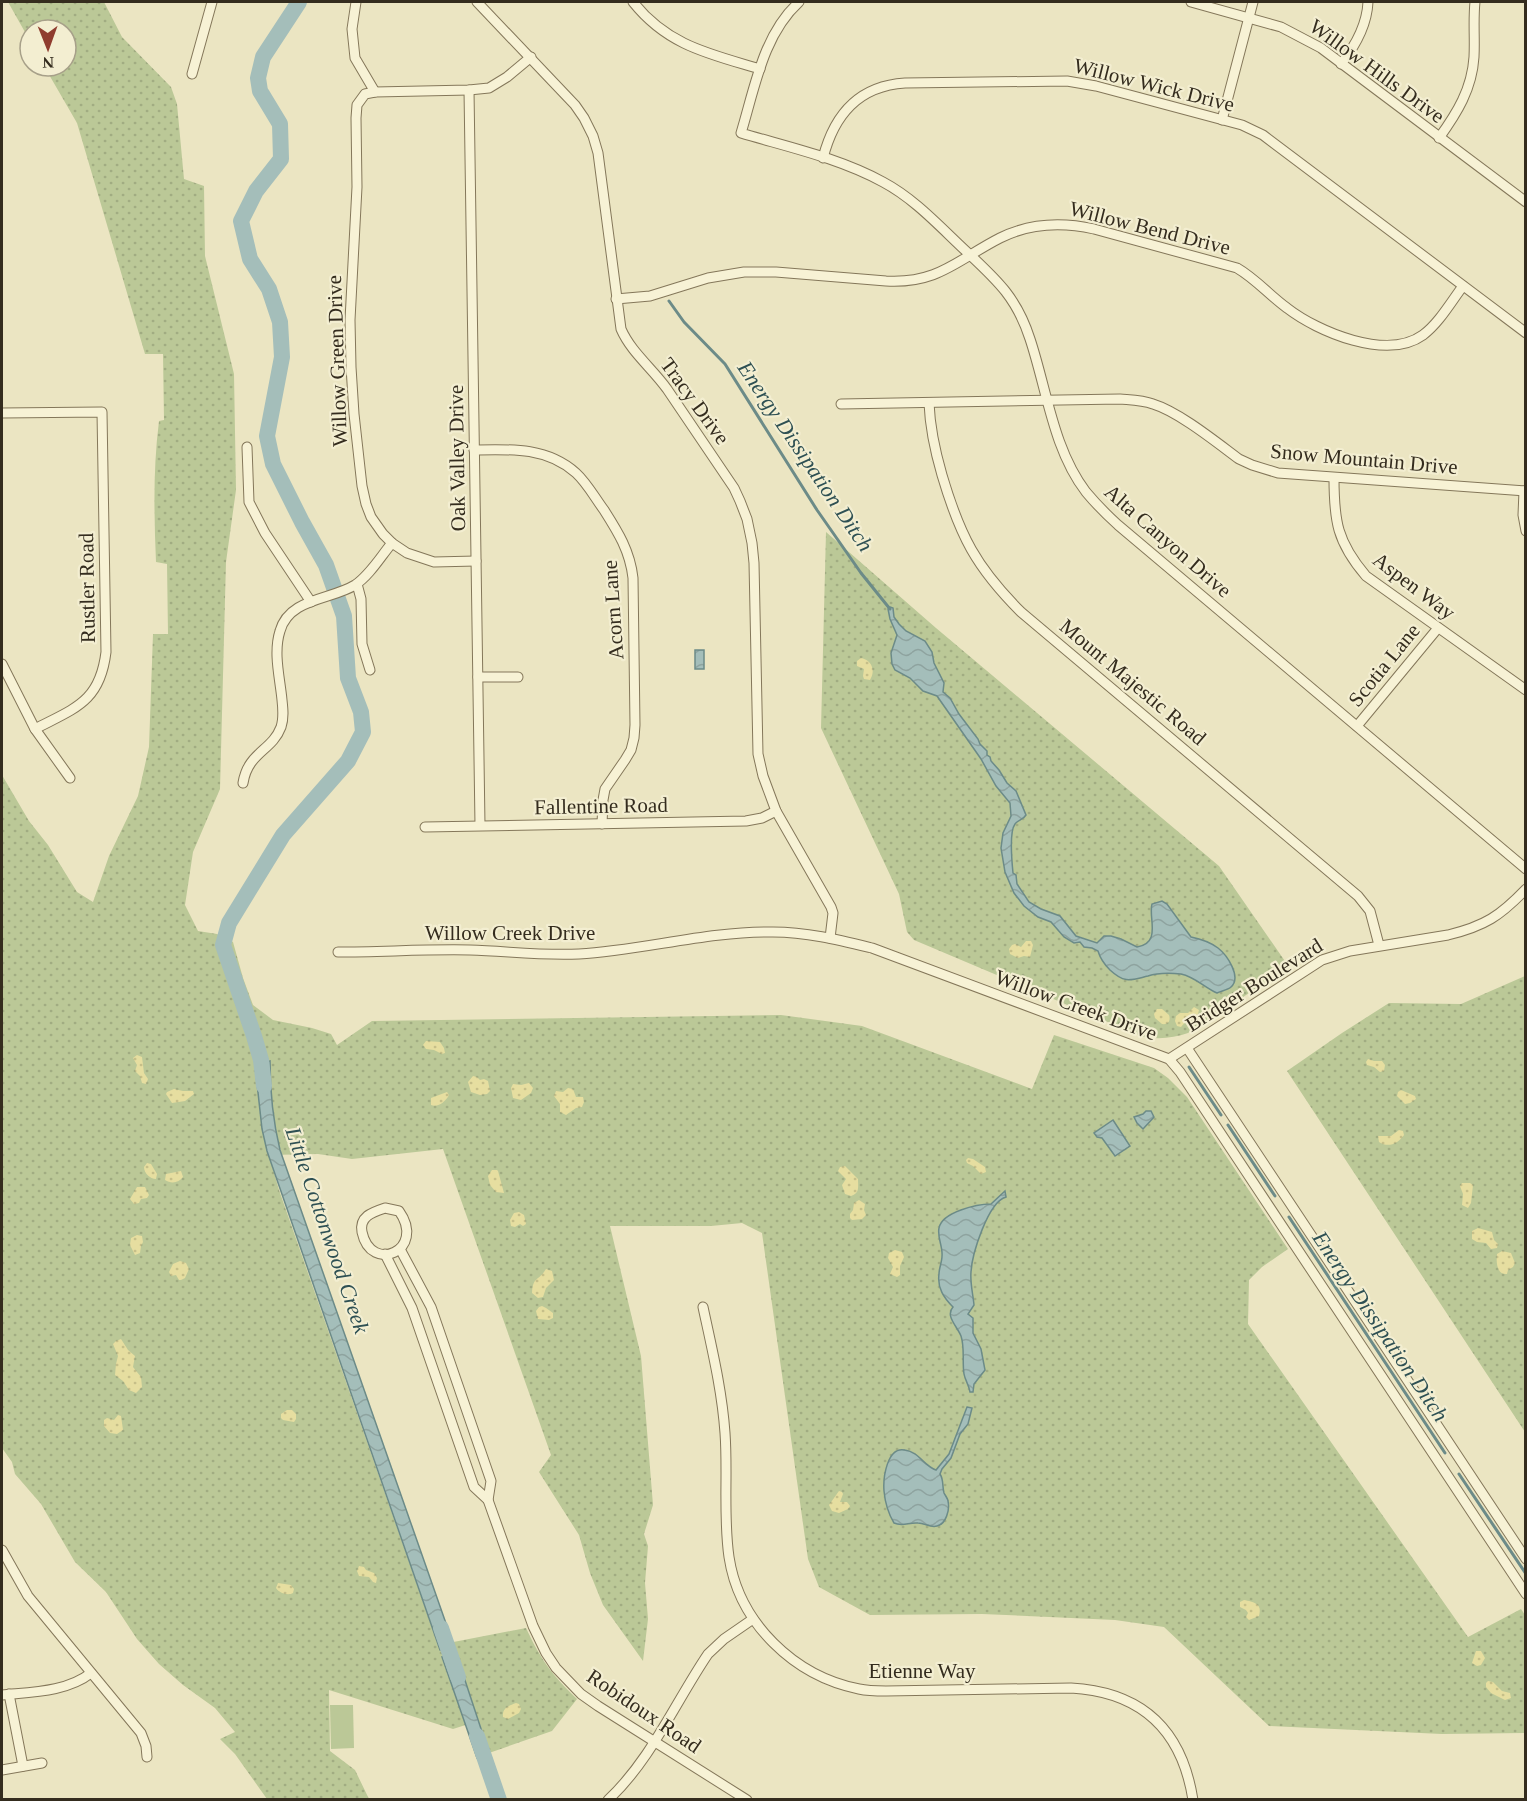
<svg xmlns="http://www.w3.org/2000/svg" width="1527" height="1801" viewBox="0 0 1527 1801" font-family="Georgia,serif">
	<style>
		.grass { fill: url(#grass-dots) }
		.sand { fill: url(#sand-dots) }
		.pitch { fill: #bbc897 }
		.water { fill: url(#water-waves); stroke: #6c8b88; stroke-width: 1.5 }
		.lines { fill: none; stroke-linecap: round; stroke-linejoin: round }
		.stream { stroke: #6c8b88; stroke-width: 3 }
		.river { stroke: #a4beba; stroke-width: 16 }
		.minor-casing { stroke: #84775a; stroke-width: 11 }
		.minor { stroke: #f7f2d5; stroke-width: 9 }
		.labels { text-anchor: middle; stroke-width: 4.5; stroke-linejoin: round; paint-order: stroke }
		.street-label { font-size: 21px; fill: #342c1e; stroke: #f3eed1 }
		.water-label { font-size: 22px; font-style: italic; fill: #2e5053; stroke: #f3eed1 }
	</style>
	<defs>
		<pattern id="grass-dots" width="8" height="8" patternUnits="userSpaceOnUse" patternTransform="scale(1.5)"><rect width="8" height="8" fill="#bbc897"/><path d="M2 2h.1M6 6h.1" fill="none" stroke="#a1ac82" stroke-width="1.8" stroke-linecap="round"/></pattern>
		<pattern id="sand-dots" width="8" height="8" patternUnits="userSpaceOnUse" patternTransform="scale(1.5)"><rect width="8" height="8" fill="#e6dea0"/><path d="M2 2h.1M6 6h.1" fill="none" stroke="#c6bf89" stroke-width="1.8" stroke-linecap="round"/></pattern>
		<pattern id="water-waves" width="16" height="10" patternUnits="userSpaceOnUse" patternTransform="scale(1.5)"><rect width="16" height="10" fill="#a4beba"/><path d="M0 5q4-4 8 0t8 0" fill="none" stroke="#8ea39f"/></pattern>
	</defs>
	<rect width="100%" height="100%" fill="#ebe5c2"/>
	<!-- grass -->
	<g class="grass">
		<path d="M8 2H104L122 37 171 87 177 104 184 179 204 186 205 256 234 374 236 490 226 562 220 789 193 852 185 905 198 931 217 934 233 942 243 978 253 1005 273 1020 312 1028 331 1034 337 1045 372 1021 781 1015 862 1026 1032 1089 1054 1035 1154 1068 1168 1078 1187 1097 1288 1249 1262 1267 1249 1280 1248 1324 1468 1637 1521 1609 1525 1615V1733L1442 1734 1269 1726 1164 1627 1115 1620 982 1614 870 1615 819 1587 808 1559 762 1233 742 1223 711 1226H610L641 1356 653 1505 644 1534 648 1546 645 1583 648 1619 643 1661 603 1605 590 1573 579 1535 539 1472 551 1455 443 1149 352 1159 318 1154 269 1155 279 1190 438 1645 526 1628C541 1660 552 1675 577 1699L552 1731 489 1753 478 1721 453 1729 329 1690 330 1751 355 1770 369 1799H267L235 1754 220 1739 235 1732 215 1708 183 1685 159 1664 137 1639 106 1592 75 1562 41 1504 15 1474 12 1462 2 1448V775L29 821 48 845 77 892 93 902 109 856 138 796 149 747 153 634H168L167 564 156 562C154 515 153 468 159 421L164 420 163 354H145L77 123 44 66H66V30H30V41Z"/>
		<path d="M826 532 936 628 1219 866 1289 967 1188 1033C1173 1038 1157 1040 1141 1036L914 940 907 932 899 894 821 728Z"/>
		<polygon points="1525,976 1525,1432 1287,1071 1342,1033 1389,1003 1461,1004"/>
	</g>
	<!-- sand -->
	<g class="sand">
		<path d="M861 658C872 660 876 671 870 680L864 679 863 676 864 669 857 666V661Z"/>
		<polygon points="1026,941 1031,941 1033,945 1030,957 1024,956 1018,958 1010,954 1009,949 1012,945 1015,944 1021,947"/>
		<polygon points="1194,1007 1199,1010 1198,1014 1187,1020 1181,1027 1177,1026 1175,1021 1176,1016 1180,1013 1188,1013"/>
		<path d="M1157 1009H1162L1169 1015C1171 1021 1168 1025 1162 1024L1155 1018 1154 1014Z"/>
		<polygon points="426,1041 440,1042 444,1048 445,1053 442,1054 434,1050 426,1049 423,1045"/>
		<polygon points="137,1055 142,1057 144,1073 148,1079 146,1084 142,1083 140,1076 135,1071 137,1065 133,1058"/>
		<polygon points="1368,1059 1374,1061 1382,1061 1385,1065 1384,1071 1380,1072 1374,1067 1367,1065 1366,1062"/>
		<polygon points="473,1076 477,1077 480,1080 484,1079 488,1081 490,1091 487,1094 480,1095 471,1092 468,1082"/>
		<polygon points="529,1083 533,1088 531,1093 521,1100 513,1098 511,1088 513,1084 521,1085"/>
		<polygon points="568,1088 573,1089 576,1097 583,1097 584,1102 582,1107 576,1108 566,1115 560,1112 560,1104 554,1096 556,1091 563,1092"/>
		<polygon points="174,1089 183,1091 193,1091 194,1094 185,1101 172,1103 166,1094 167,1092"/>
		<polygon points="1401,1090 1415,1096 1416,1099 1410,1103 1405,1104 1397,1096 1398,1092"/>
		<path d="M447 1092 449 1095C446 1101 438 1108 431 1105V1098Z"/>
		<path d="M1399 1130 1403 1131 1404 1135C1398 1144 1388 1148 1379 1142L1378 1136H1391Z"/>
		<polygon points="968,1158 973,1159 985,1167 986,1172 981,1174 973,1166 967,1163 966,1160"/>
		<path d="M147 1163 151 1164 157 1174 156 1179C150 1179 144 1173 144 1167Z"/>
		<path d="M845 1166 858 1179C858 1187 860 1193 851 1196L845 1194 842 1185 846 1179 838 1171 840 1167Z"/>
		<polygon points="492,1170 497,1170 498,1171 504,1193 496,1192 490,1185 488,1176"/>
		<path d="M181 1171 183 1177C179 1183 171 1184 165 1180L166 1174Z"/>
		<polygon points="1462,1183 1470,1183 1473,1185 1471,1203 1468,1208 1462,1205 1463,1194 1460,1186"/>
		<polygon points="137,1187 145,1187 149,1195 147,1198 141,1199 139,1203 134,1204 130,1199"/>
		<polygon points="859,1200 865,1204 864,1210 866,1215 862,1219 852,1220 850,1218 850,1214 853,1210 854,1203"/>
		<polygon points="519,1212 524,1215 526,1224 523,1226 520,1224 515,1227 511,1226 510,1220 514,1213"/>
		<polygon points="1478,1228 1492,1232 1494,1240 1498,1244 1497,1248 1491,1249 1486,1243 1477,1242 1472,1239 1472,1231"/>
		<polygon points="137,1235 142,1236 143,1242 141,1246 140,1253 135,1255 130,1245 131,1238"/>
		<polygon points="895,1250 902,1252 904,1257 900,1266 900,1275 897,1277 890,1274 893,1267 888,1258 889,1253"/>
		<path d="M1502 1251 1511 1253 1515 1263 1513 1267 1508 1270 1507 1274C1497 1275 1496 1263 1497 1254Z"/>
		<polygon points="180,1261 186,1263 189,1269 185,1278 181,1280 179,1280 176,1275 171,1276 169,1272 173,1264"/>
		<path d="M546 1269 552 1271 554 1280 546 1288 543 1297 538 1298 532 1293C533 1276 538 1282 546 1269Z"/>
		<polygon points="542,1306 546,1308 553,1313 553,1318 549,1320 538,1319 536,1311 539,1307"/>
		<polygon points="121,1339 128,1350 135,1356 133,1367 141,1377 142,1387 136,1393 129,1390 123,1381 115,1375 116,1364 118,1356 113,1344 116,1341"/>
		<polygon points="287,1410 292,1410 296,1414 296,1419 294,1422 283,1420 281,1418 281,1414"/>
		<polygon points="118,1415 121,1416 123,1430 117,1434 110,1433 104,1426 104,1420 107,1418 114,1420"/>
		<polygon points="839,1491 842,1492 843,1494 840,1502 847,1502 850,1506 848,1509 839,1513 832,1511 829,1505"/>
		<polygon points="359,1566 364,1567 366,1570 374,1573 377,1578 376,1583 373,1582 369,1577 359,1576 357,1571"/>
		<path d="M278 1583 291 1585 294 1589 293 1593C288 1596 279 1593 276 1588Z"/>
		<path d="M1244 1600C1253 1602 1263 1603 1259 1616L1249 1620 1246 1617 1248 1613 1246 1610 1240 1607V1602Z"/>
		<polygon points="1476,1651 1481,1651 1485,1658 1481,1665 1477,1666 1472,1663"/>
		<polygon points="1488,1681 1493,1682 1502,1691 1510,1693 1511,1698 1505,1700 1491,1693 1486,1687 1486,1683"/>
		<path d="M516 1703 519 1704 521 1709 519 1713 508 1719 503 1717C502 1708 508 1706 516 1703Z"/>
	</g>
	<!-- pitch -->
	<polygon class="pitch" points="330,1705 353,1705 354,1748 331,1749"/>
	<!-- water -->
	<g class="water">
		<path d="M890 607 893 608 894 617 899 624 906 631 925 641 932 652 934 663 944 683 943 692 950 698 959 714 978 739 980 744 987 751V755L990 757 991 761 999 770 1007 783 1016 791 1026 815C1023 820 1018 820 1015 824 1009 832 1012 863 1013 873L1016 875 1017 884 1029 902 1041 909 1060 916 1076 936 1097 943 1104 936H1111L1121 939 1137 947C1162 943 1148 918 1152 904L1162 901 1167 904 1191 937C1201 939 1210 942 1218 948 1227 955 1242 977 1231 987 1228 990 1221 991 1217 993 1204 987 1195 977 1181 974 1171 973 1157 973 1148 976 1131 980 1125 984 1110 970 1105 965 1100 958 1098 951L1092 948 1084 947 1080 942 1074 943 1064 937 1051 922 1038 917 1024 906 1014 893 1005 872 1001 848 1003 833 1011 816 1010 803 996 786 981 759 937 696 923 691 910 678 895 670 892 664 891 653 897 635 890 619 888 609Z"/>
		<rect x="695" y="650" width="9" height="19"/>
		<path d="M270 1061C270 1092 273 1121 280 1150L455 1649 440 1650 267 1151 262 1129 255 1065Z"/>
		<polygon points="1146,1111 1151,1111 1154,1117 1143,1129 1137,1123 1134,1117 1143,1114"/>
		<polygon points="1113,1120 1130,1146 1115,1156 1102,1138 1097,1137 1094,1133"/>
		<path d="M1005 1191 1006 1197C988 1202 972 1254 971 1272 970 1283 973 1294 974 1305L968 1314 973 1318V1333L981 1349 985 1370 974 1384 973 1392H970C969 1385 965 1380 964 1374 962 1361 965 1348 961 1336 957 1326 945 1316 953 1307 944 1298 937 1288 939 1274 939 1268 942 1262 942 1256 943 1247 937 1237 939 1228 942 1212 977 1204 991 1204Z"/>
		<path d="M967 1407 972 1408 968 1424 960 1434 951 1458 942 1469 940 1474C944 1480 942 1486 944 1493 945 1495 948 1499 948 1501 950 1510 946 1524 937 1526 930 1528 925 1523 918 1523 909 1522 903 1527 894 1523 888 1513 885 1502 884 1491 883 1478 887 1446 905 1450 919 1452 924 1466 936 1470L949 1454Z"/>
		<polygon points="457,1656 489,1753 477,1758 442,1657"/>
	</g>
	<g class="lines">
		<!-- stream -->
		<g class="stream">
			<polyline points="669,301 684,322 725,364 817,510 861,573 890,609"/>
			<polyline points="1189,1067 1221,1115"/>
			<polyline points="1228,1125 1275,1196"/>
			<polyline points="1289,1217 1445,1453"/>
			<polyline points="1459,1474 1526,1574"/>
		</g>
		<!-- river -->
		<g class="river">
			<polyline points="264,1086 261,1060 254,1036 223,945 229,923 283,835 348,761 363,732 361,712 348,678 344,616 326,565 302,522 273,464 267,436 282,357 280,322 269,289 250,259 241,221 256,191 281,159 280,124 260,91 258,78 263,57 299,2"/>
			<polyline points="441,1628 458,1677"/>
			<polyline points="477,1736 499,1800"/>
		</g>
		<defs>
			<g id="minor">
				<polyline points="356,2 352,29 355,58 375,92"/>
				<path d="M477 2 575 105 584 118 593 136 598 153 621 329C631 352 652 368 667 389L734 488 740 501 747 519 752 543 754 563 758 754 763 776 776 811 831 907 833 913 830 938"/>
				<path d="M633 2C668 46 710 54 760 69"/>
				<path d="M799 2C763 35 755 87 741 133 788 147 839 158 883 182 915 199 940 227 967 252 997 280 1017 298 1030 339 1047 390 1053 449 1086 492 1096 504 1107 515 1118 525L1526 869"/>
				<polyline points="1191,2 1281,27 1321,48 1526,202"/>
				<path d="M1341 64C1356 45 1367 25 1368 2"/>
				<polyline points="192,74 212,2"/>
				<polyline points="469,90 480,825"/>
				<polyline points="1222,120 1253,2"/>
				<path d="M1439 138C1457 113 1472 89 1474 57 1475 39 1473 20 1475 2"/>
				<path d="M823 158C834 115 858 86 905 83L1067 81 1096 86 1242 125 1263 135 1526 333"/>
				<path d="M616 299 650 296 708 278 744 272H776L886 281C938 284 957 260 1000 238 1030 223 1062 222 1094 229L1237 268C1256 279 1269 295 1287 308 1318 332 1387 361 1423 335 1439 323 1451 302 1463 286"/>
				<path d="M929 403C930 428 935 451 942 475 960 536 976 567 1021 612L1358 896 1370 911 1379 945"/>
				<path d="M841 404 1120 399C1131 400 1142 400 1153 404 1179 412 1216 442 1239 459L1252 465 1278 473 1526 491"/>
				<path d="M2 413 102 412 106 652C100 702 75 708 35 729"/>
				<polyline points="247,447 249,502 265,533 311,602"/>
				<path d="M474 450C511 449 547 447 576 473 587 483 595 498 604 510 618 532 630 551 633 578L635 725 634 738 631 750 625 760 605 789 603 800 602 824"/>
				<path d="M1334 478C1334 521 1337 542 1366 576L1526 690"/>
				<polyline points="1524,491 1523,515 1526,531"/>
				<polyline points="476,561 434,562 407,553 392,543 383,534 371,517 366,504 362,486 354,414 351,367 350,320 357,187 356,118 357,105 365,94 375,92 469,90 489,88 507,77 531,57"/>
				<polyline points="357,584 361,599 362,644 370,670"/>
				<polyline points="2,664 35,729 70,778"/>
				<polyline points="478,677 518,677"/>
				<polyline points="1357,726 1438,628"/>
				<path d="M243 783C248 752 272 751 281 727 284 718 283 709 282 700 280 678 273 653 280 631 289 598 331 600 355 585 370 575 381 556 392 543"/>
				<polyline points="425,827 746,821 762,818 776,811"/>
				<path d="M338 952C382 952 426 949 470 950 506 951 542 956 579 954 644 950 708 931 773 932 807 932 839 940 872 948L1169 1059 1180 1072 1526 1594"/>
				<polyline points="1187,1048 1526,1559"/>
				<path d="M1169 1059 1322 960 1350 951 1448 935C1485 926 1500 916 1526 889"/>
				<path d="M385 1208 399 1211C427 1250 371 1275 362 1232 359 1216 373 1212 385 1208Z"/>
				<polyline points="400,1249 431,1307 491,1481 488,1500"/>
				<polyline points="385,1254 412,1308 474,1487 488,1500 533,1626 546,1653 556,1668 581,1694 598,1706 747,1800"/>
				<path d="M703 1307C712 1349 722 1390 725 1433 728 1474 723 1516 729 1557 739 1623 794 1676 859 1689 868 1691 877 1691 886 1691L1071 1688C1142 1692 1182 1730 1193 1800"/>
				<polyline points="2,1550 28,1596 141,1733 146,1746 147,1757"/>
				<polyline points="9,1694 23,1766"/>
				<path d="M2 1695C31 1692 67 1692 91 1673"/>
				<polyline points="2,1770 42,1763"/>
				<path d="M608 1800C651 1760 676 1701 708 1654L724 1639 753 1619"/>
			</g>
		</defs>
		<!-- minor casing -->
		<use href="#minor" class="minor-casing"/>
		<!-- minor -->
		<use href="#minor" class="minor"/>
	</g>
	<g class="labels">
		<!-- street labels -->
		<g class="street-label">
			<text transform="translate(1377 71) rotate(36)" y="7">Willow Hills Drive</text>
			<text transform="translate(1154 85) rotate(14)" y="7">Willow Wick Drive</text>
			<text transform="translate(1150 228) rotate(14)" y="7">Willow Bend Drive</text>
			<text transform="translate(337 361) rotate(-92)" y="7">Willow Green Drive</text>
			<text transform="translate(695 401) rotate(54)" y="7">Tracy Drive</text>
			<text transform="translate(457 458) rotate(-91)" y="7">Oak Valley Drive</text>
			<text transform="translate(1364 459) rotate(5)" y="7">Snow Mountain Drive</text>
			<text transform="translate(1168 541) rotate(41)" y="7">Alta Canyon Drive</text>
			<text transform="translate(1414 586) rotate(37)" y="7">Aspen Way</text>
			<text transform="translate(87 588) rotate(-91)" y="7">Rustler Road</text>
			<text transform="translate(613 610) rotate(-94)" y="7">Acorn Lane</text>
			<text transform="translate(1384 665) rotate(-51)" y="7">Scotia Lane</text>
			<text transform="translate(1133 682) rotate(40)" y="7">Mount Majestic Road</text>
			<text transform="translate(601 806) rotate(-1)" y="7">Fallentine Road</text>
			<text x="510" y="940">Willow Creek Drive</text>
			<text transform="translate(1254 985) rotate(-32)" y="7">Bridger Boulevard</text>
			<text transform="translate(1076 1005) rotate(20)" y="7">Willow Creek Drive</text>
			<text x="922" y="1678">Etienne Way</text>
			<text transform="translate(644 1711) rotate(34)" y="7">Robidoux Road</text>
		</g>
		<!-- water labels -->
		<g class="water-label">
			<text transform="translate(806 456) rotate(56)" y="8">Energy Dissipation Ditch</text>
			<text transform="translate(328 1230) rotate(71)" y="8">Little Cottonwood Creek</text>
			<text transform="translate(1381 1326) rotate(56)" y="8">Energy Dissipation Ditch</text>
		</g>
	</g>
	<!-- border -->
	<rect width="1527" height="1801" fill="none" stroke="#342c1e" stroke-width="6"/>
	<!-- north arrow -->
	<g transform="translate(48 48) rotate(179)"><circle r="28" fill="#f3eed1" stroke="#a7a089" stroke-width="1.5"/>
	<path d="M0-4.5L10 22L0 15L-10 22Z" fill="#8f3c2e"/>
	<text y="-9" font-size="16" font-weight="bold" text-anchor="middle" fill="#342c1e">N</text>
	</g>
</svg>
